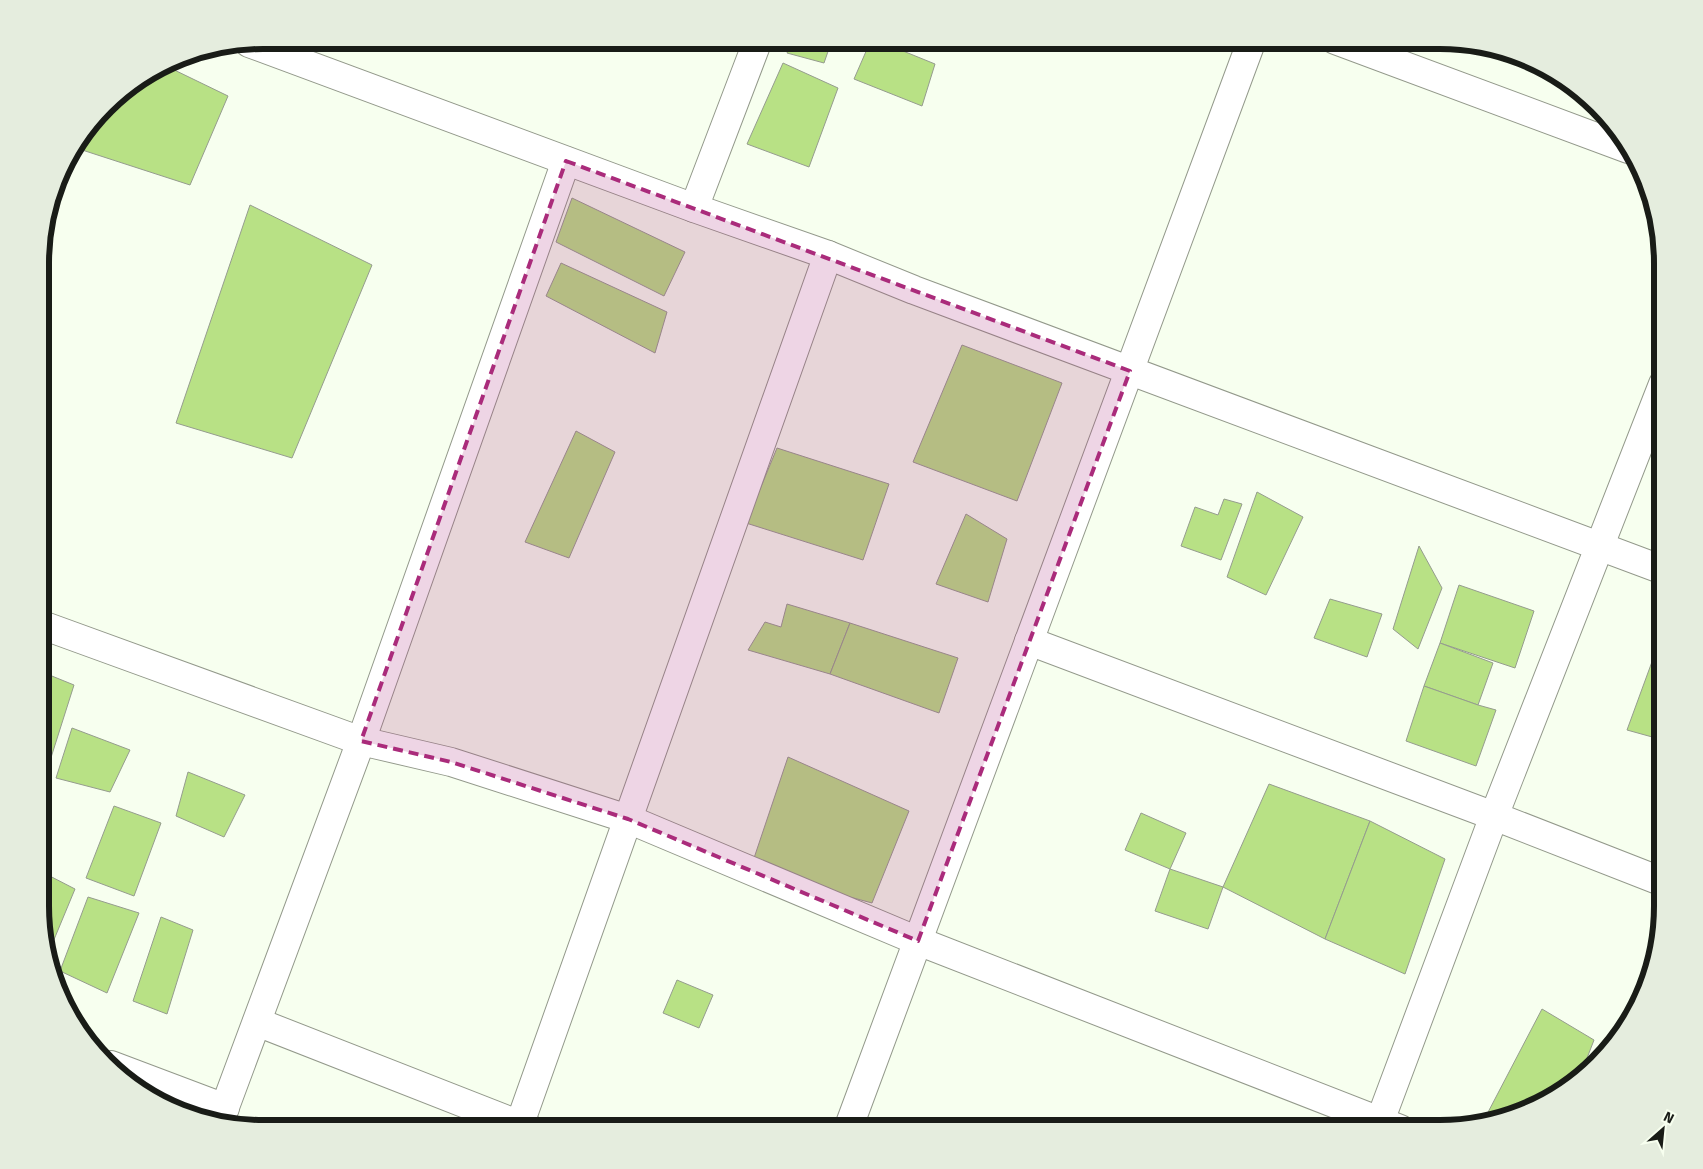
<svg xmlns="http://www.w3.org/2000/svg" width="1703" height="1169" viewBox="0 0 1703 1169" font-family="'Fira Sans',sans-serif">
	<style>
		.building { fill: #b8e185; stroke: #959c8e }
		.lines { fill: none; stroke-linecap: round; stroke-linejoin: round }
		.street-casing { stroke: #93998b; stroke-width: 30 }
		.street { stroke: #fff; stroke-width: 28 }
		.marked { fill: #aa2b7b; fill-opacity: 0.2; stroke: #aa2b7b; stroke-width: 4; stroke-dasharray: 10 6; stroke-linejoin: round }
		.rim { fill: none; stroke: #191c17; stroke-width: 6 }
	</style>
	<rect width="100%" height="100%" fill="#f7ffef"/>
	<!-- building -->
	<g class="building">
		<polygon points="792,40 832,40 824,63 787,53"/>
		<polygon points="871,40 876,40 935,64 922,106 854,79"/>
		<polygon points="783,63 838,88 809,167 747,144"/>
		<polygon points="164,65 228,96 190,185 76,148 116,96"/>
		<polygon points="572,198 685,252 664,296 556,242"/>
		<polygon points="250,205 372,265 292,458 176,423"/>
		<polygon points="561,263 667,312 655,353 546,296"/>
		<polygon points="962,345 1062,383 1017,501 913,462"/>
		<polygon points="576,431 615,452 569,558 525,542"/>
		<polygon points="777,448 889,484 863,560 746,523"/>
		<polygon points="1257,492 1303,517 1266,595 1227,577"/>
		<polygon points="1224,499 1242,504 1221,560 1181,546 1195,507 1218,515"/>
		<polygon points="966,514 1007,539 988,602 936,584"/>
		<polygon points="1419,546 1442,588 1418,649 1393,629"/>
		<polygon points="1459,585 1534,611 1515,668 1440,643"/>
		<polygon points="1330,599 1382,614 1367,657 1314,638"/>
		<polygon points="787,604 850,623 830,674 748,650 765,622 781,627"/>
		<polygon points="850,623 958,658 939,713 830,674"/>
		<polygon points="1440,643 1493,663 1478,705 1424,686"/>
		<polygon points="1653,659 1663,665 1663,740 1627,730"/>
		<polygon points="42,672 74,685 42,786"/>
		<polygon points="1424,686 1478,705 1496,710 1476,766 1406,741"/>
		<polygon points="72,728 130,750 110,792 56,778"/>
		<polygon points="788,757 909,811 872,903 750,870"/>
		<polygon points="188,772 245,795 224,837 176,816"/>
		<polygon points="1269,784 1370,821 1325,939 1223,887"/>
		<polygon points="114,806 161,823 134,896 86,878"/>
		<polygon points="1141,813 1186,833 1170,869 1125,850"/>
		<polygon points="1370,821 1445,859 1405,974 1325,939"/>
		<polygon points="1170,869 1223,887 1208,929 1155,911"/>
		<polygon points="42,872 75,889 48,954 42,935"/>
		<polygon points="88,897 139,913 107,993 60,971"/>
		<polygon points="161,917 193,930 167,1014 133,1001"/>
		<polygon points="677,980 713,995 699,1028 663,1013"/>
		<polygon points="1542,1009 1594,1040 1582,1071 1539,1106 1485,1118"/>
	</g>
	<g class="lines">
		<defs>
			<g id="street">
				<polyline points="1335,40 1628,149"/>
				<polyline points="249,43 694,208 828,255 914,290 1663,570"/>
				<polyline points="694,208 758,40"/>
				<polyline points="42,625 361,741 451,762 628,819 918,941 1400,1129"/>
				<polyline points="1029,641 1494,816 1663,882"/>
				<polyline points="257,1022 530,1129"/>
				<polyline points="111,1065 225,1108"/>
				<polyline points="219,1123 361,741 566,161"/>
				<polyline points="518,1129 828,255"/>
				<polyline points="848,1129 1252,40"/>
				<polyline points="1377,1129 1494,816 1663,384"/>
			</g>
		</defs>
		<!-- street casing -->
		<use href="#street" class="street-casing"/>
		<!-- street -->
		<use href="#street" class="street"/>
	</g>
	<!-- marked area -->
	<path class="marked" d="M566 161 1130 371 918 941 628 819 451 762 361 741Z"/>
	<!-- crop -->
	<path d="M0 0H1703V1169H0ZM263 49H1440A214 214 0 0 1 1654 263V906A214 214 0 0 1 1440 1120H263A214 214 0 0 1 49 906V263A214 214 0 0 1 263 49Z" fill="#e5edde" fill-rule="evenodd"/>
	<path class="rim" d="M263 49H1440A214 214 0 0 1 1654 263V906A214 214 0 0 1 1440 1120H263A214 214 0 0 1 49 906V263A214 214 0 0 1 263 49Z"/>
	<!-- north arrow -->
	<g transform="translate(1663 1129) rotate(27)" stroke="#f7ffef" stroke-width="4" paint-order="stroke">
	<path d="M0-4L9 19L0 12L-9 19Z" fill="#191c17"/>
	<text y="-8" font-size="14" font-weight="bold" text-anchor="middle" fill="#191c17">N</text>
	</g>
</svg>
